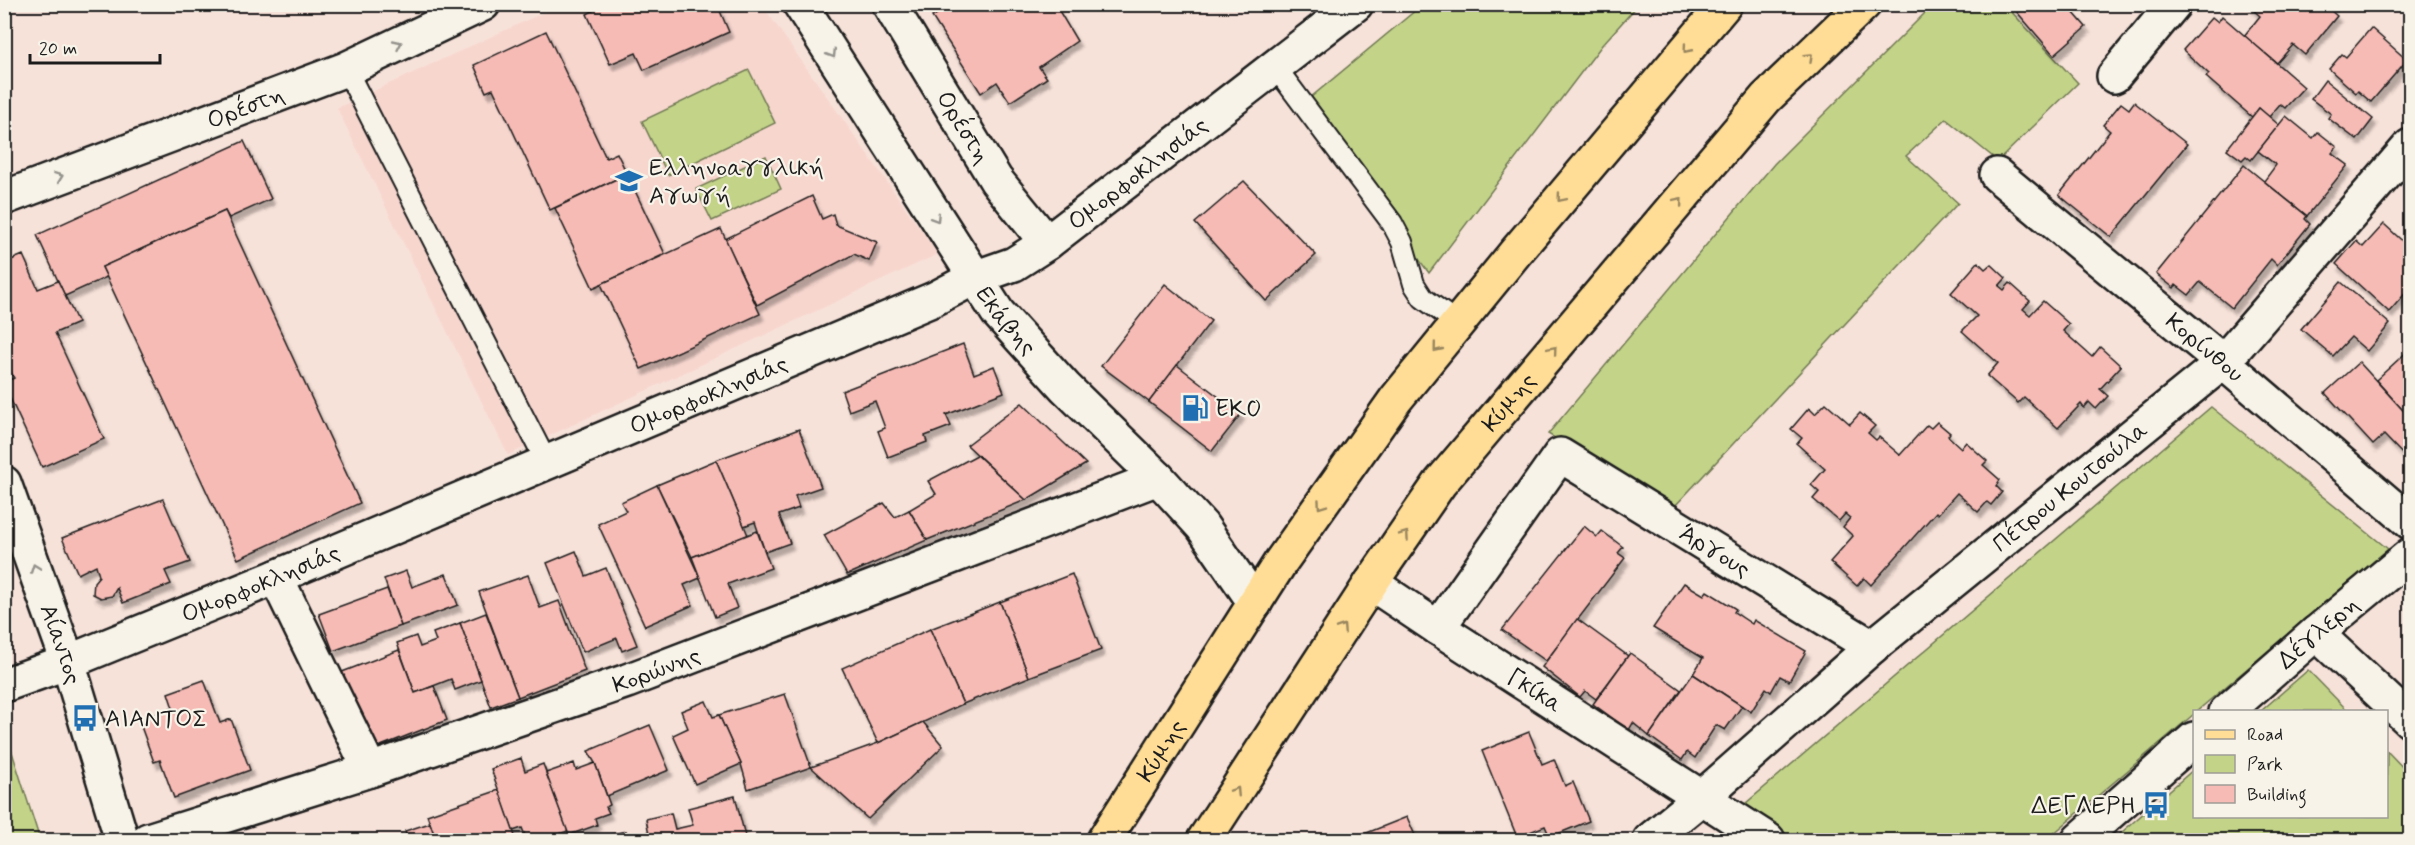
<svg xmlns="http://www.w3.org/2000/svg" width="2415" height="845" viewBox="0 0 2415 845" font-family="Mynerve,sans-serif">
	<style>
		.built { fill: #f7d6ce }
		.green { fill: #c3d489; stroke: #707852; stroke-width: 1.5 }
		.building { fill: #f7bbb5; stroke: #1c1c1c; stroke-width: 1.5; filter: url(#shadow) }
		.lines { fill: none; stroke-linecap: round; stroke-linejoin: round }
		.lane-casing { stroke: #1c1c1c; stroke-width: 24 }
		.street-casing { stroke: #1c1c1c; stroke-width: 38 }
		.primary-casing { stroke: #1c1c1c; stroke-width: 38 }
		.lane { stroke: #f7f3e8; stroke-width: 20 }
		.street { stroke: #f7f3e8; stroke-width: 33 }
		.primary { stroke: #ffdd96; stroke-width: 33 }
		.oneway { stroke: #94928c }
		.oneway2 { stroke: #99865f }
		.labels { text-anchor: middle; stroke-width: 4.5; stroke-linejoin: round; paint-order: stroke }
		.street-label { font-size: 24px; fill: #1c1c1c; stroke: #f7f3e8 }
		.poi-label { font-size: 24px; fill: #1c1c1c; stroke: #f7f3e8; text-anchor: start }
	</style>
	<defs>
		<filter id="shadow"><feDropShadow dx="3.5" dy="6" stdDeviation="1.5" flood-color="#0004"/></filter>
	</defs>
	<rect width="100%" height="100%" fill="#f7e2d9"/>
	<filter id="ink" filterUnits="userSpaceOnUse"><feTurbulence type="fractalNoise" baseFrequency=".0167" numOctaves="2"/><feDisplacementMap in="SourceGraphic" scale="12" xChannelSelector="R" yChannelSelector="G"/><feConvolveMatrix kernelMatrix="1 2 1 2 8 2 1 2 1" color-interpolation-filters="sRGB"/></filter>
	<g filter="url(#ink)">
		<!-- built -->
		<polygon class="built" points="560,5 762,5 938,254 508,455 337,108"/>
		<!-- green -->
		<g class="green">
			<polygon points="1422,5 1638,5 1602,45 1429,273 1304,103"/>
			<polygon points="1933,5 2005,5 2078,83 1998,161 1946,119 1906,156 1958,203 1674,507 1548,434 1774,164"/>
			<polygon points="749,70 775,123 668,175 642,121"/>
			<polygon points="766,156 781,189 712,221 696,189"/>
			<polygon points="2211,407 2388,549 2197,711 2194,712 2194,714 2046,840 1772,840 1732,815"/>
			<polygon points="2308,670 2348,711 2261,711"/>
			<polygon points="5,730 40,840 5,840"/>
			<polygon points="2387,751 2410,775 2410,840 2113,840 2194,769 2194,816 2386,816"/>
		</g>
		<!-- building -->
		<g class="building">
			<polygon points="605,4 717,4 729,32 644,70 636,53 610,64 587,14"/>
			<polygon points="952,4 1055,4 1077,41 1039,67 1047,78 1010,102 997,82 981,93 932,17"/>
			<polygon points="2010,4 2066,4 2086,27 2054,55"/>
			<polygon points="2247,4 2333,4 2329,9 2337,16 2305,55 2293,45 2277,63 2244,36 2260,16"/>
			<polygon points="2222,16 2304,87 2285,108 2280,104 2269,117 2259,108 2252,117 2206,77 2209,74 2183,50 2212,17 2218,22"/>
			<polygon points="2371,28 2407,60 2371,102 2358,91 2356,93 2329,69 2342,54 2346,57"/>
			<polygon points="546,31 606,158 617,153 627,174 550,210 493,89 486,92 474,65"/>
			<polygon points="2325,80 2373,119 2357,140 2328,118 2331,114 2311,99"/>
			<polygon points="2134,102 2187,144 2111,237 2059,195 2110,131 2103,125 2121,103 2129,109"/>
			<polygon points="2259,108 2279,125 2251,160 2246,156 2242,160 2227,149"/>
			<polygon points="2286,116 2313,138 2318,132 2337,147 2332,153 2348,165 2307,216 2264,181 2276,165 2258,151"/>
			<polygon points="244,141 271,199 229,218 225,211 102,267 107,277 65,296 37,235"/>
			<polygon points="2244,165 2307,216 2305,219 2310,224 2277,265 2271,259 2232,308 2200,282 2189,295 2176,285 2174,288 2156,274"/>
			<polygon points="627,174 665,254 593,288 555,208"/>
			<polygon points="1244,181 1316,255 1266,301 1195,223"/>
			<polygon points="812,196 822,219 833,214 836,225 877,242 869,261 854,254 757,305 725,239"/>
			<polygon points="225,211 360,503 238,559 102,267"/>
			<polygon points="2384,224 2410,248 2410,288 2389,312 2336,264 2356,241 2363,247"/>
			<polygon points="721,229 760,314 641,369 601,284"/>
			<polygon points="23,255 38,289 58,281 78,323 55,333 104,439 42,467 4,385 4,382 14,378 4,358 4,263"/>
			<polygon points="1978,262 1985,269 1991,264 2006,278 1999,286 2004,290 2010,283 2030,301 2023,309 2030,315 2043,301 2069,324 2063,331 2092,357 2100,347 2121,366 2100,389 2108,396 2096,409 2089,402 2084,408 2081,404 2058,428 2024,397 2018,403 1987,376 1998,363 1962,331 1977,316 1951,293"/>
			<polygon points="2341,282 2390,324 2367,351 2351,337 2333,356 2301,329"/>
			<polygon points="1165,284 1211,321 1149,402 1101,366"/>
			<polygon points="963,344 974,374 994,366 1004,392 946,415 951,426 925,436 927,442 888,457 878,431 885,428 875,401 849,411 842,391"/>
			<polygon points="2410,349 2410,418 2376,380"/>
			<polygon points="2359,362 2410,418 2410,458 2408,460 2384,435 2373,445 2325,393"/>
			<polygon points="1177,365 1241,414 1212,451 1149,402"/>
			<polygon points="1022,403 1086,464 1026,500 967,445"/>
			<polygon points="1826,403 1850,424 1860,413 1875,426 1868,433 1876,440 1879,437 1900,455 1927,425 1931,428 1937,422 1950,433 1948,436 1961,448 1966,442 1987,461 1983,465 2000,480 1996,486 2002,492 1991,505 1987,502 1978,512 1957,493 1938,514 1936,512 1871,585 1864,578 1857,586 1830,562 1853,536 1843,527 1850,518 1845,514 1839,521 1813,499 1819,492 1811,485 1825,469 1797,444 1802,438 1791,429 1809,408 1815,414"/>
			<polygon points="799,429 821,487 795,496 799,508 779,515 790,543 765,552 755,522 744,526 716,460"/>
			<polygon points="977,455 1026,500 927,540 909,510 936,494 928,481"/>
			<polygon points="716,460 748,535 692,557 657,485"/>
			<polygon points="657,485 700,578 684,585 693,605 645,626 598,524 626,511 621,502"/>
			<polygon points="163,499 190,562 165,571 171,584 123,603 117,588 112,596 101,598 93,594 94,582 99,576 96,565 78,574 62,538"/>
			<polygon points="884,503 895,517 909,510 927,540 847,575 824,535"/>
			<polygon points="1584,526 1597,537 1602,531 1623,547 1618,553 1625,558 1546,661 1502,630"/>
			<polygon points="757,531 771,568 728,584 737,608 715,617 692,557"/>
			<polygon points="576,551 586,576 606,568 637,645 622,651 617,638 583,652 547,563"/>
			<polygon points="406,571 412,587 446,574 458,605 401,626 384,579"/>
			<polygon points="1072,574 1101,650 1029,677 1000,602"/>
			<polygon points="528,575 540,608 559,601 585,671 518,697 479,592"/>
			<polygon points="1684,583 1704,595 1707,591 1736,609 1734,612 1752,624 1754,620 1806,651 1789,681 1780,676 1771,692 1766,688 1751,712 1693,674 1703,658 1653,628"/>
			<polygon points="387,589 401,626 333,651 319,614"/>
			<polygon points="1000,602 1029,677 963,704 930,629"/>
			<polygon points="486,613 518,697 491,707 460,623"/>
			<polygon points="1577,619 1628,656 1596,699 1585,691 1580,697 1542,667"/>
			<polygon points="460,623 481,680 455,690 451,679 415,693 397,643 416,636 420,647 436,641 433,633"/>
			<polygon points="930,629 963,704 878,743 842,668"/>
			<polygon points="399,650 415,693 434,686 447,720 368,751 337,674"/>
			<polygon points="1630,653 1681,690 1649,736 1633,723 1629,730 1593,704"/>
			<polygon points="1693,674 1742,706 1725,730 1716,725 1695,758 1687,752 1682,760 1649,736"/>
			<polygon points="204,680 220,723 231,719 250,770 174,798 160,760 154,762 139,721 173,708 168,693"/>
			<polygon points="785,694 811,767 748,789 741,764 719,715"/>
			<polygon points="706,701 713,717 719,715 741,764 695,784 673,735 688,728 681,711"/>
			<polygon points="923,722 943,746 868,819 811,767 878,743"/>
			<polygon points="650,725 669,770 607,796 595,763 588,751"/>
			<polygon points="1529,732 1542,764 1554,759 1565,786 1573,782 1589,821 1550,837 1545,826 1517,837 1482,751"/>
			<polygon points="521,758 525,771 543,764 568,831 540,840 527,840 522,828 513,831 491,769"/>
			<polygon points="574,763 576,770 595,763 610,805 606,807 609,813 595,818 597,825 569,835 546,773"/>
			<polygon points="499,790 515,836 501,840 436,840 427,815"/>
			<polygon points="735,796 746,840 588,840 626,831 628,839 649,834 646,819 671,813 675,829 693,825 688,808"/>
			<polygon points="1407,817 1417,840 1349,840"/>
			<polygon points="430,823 436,840 408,840 405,831"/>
		</g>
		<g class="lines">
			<defs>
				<g id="lane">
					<polyline points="1276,68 1392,223 1402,242 1414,284 1423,298 1457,323"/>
					<polyline points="346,69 547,463"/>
				</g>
				<g id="street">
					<path id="s1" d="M800 4 998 313 1065 387 1158 478 1202 526 1255 603"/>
					<path id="s2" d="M889 4 996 180 1047 243"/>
					<polyline points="2114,76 2174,4"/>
					<path id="s3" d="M1997 175 2223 362 2410 522"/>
					<path id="s4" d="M4 198 346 69 483 4"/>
					<path id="s5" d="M4 483 68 662 122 840"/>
					<polyline points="276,577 370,770"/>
					<path id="s6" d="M1371 583 1438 628 1768 840"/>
					<path id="s7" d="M1438 628 1560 455 1872 647"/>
					<polyline points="2316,633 2410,721"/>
					<path id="s8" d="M4 685 68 662 276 577 934 299 974 278 1014 264 1047 243 1356 4"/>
					<path id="s9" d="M2226 712 2316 633 2410 555"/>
					<path id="s10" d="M148 840 370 770 627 681 1158 478"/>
					<path id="s11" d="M1650 840 1701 798 1872 647 2223 362 2410 146"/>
					<polyline points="2079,840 2194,739"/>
				</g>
				<g id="primary">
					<path id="s12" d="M1104 840 1280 563 1396 399 1515 253 1725 4"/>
					<path id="s13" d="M1204 840 1371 583 1440 483 1766 98 1864 4"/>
				</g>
			</defs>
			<!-- lane casing -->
			<use href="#lane" class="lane-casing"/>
			<!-- street casing -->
			<use href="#street" class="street-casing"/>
			<!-- primary casing -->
			<use href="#primary" class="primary-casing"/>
			<!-- lane -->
			<use href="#lane" class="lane"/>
			<!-- street -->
			<use href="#street" class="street"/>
			<!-- primary -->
			<use href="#primary" class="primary"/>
		</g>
		<!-- one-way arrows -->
		<defs><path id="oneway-chevron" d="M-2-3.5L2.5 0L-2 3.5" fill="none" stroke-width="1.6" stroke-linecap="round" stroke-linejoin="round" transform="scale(1.5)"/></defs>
		<g class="oneway">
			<use href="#oneway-chevron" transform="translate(398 44) rotate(-25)"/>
			<use href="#oneway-chevron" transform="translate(832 54) rotate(58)"/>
			<use href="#oneway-chevron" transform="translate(59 177) rotate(-21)"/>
			<use href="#oneway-chevron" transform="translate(936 218) rotate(58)"/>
			<use href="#oneway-chevron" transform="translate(35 568) rotate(-110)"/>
		</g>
		<g class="oneway2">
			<use href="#oneway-chevron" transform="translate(1687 49) rotate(130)"/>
			<use href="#oneway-chevron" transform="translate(1809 57) rotate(-44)"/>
			<use href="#oneway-chevron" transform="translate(1561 198) rotate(130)"/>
			<use href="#oneway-chevron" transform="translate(1679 201) rotate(-50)"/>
			<use href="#oneway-chevron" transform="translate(1437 348) rotate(129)"/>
			<use href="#oneway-chevron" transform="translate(1553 350) rotate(-50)"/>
			<use href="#oneway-chevron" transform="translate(1321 505) rotate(125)"/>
			<use href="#oneway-chevron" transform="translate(1405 535) rotate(-55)"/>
			<use href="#oneway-chevron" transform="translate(1342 628) rotate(-57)"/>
			<use href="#oneway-chevron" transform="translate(1236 791) rotate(-57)"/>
		</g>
	</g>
	<!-- icons -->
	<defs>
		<symbol id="school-bare" viewBox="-9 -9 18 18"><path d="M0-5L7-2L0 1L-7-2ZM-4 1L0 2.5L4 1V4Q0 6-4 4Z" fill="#1f6fb2" stroke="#f7f3e8" stroke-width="2.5" paint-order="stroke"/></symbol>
		<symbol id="fuel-bare" viewBox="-9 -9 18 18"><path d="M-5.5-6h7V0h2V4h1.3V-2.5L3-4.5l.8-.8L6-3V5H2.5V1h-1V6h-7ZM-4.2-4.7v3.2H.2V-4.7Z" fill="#1f6fb2" stroke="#f7f3e8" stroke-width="2.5" paint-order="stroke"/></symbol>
		<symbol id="bus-bare" viewBox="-9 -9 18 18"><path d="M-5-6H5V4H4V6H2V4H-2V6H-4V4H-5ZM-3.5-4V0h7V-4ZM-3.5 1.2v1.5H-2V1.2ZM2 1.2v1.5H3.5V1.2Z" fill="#1f6fb2" stroke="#f7f3e8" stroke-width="2.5" paint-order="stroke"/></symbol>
	</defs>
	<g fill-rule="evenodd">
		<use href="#school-bare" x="610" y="162" width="38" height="38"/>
		<use href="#fuel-bare" x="1176" y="389" width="38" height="38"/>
		<use href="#bus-bare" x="66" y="699" width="38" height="38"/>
		<use href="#bus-bare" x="2137" y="786" width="38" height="38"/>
	</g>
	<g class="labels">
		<!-- street labels -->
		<g class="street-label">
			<text dy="8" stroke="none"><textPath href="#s4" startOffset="258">Ορέστη</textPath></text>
			<text dy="8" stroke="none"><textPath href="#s2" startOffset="144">Ορέστη</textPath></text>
			<text dy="8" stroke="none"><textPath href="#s8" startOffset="1248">Ομορφοκλησιάς</textPath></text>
			<text dy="8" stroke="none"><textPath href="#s1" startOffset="378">Εκάβης</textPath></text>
			<text dy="8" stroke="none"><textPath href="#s3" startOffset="270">Κορίνθου</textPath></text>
			<text dy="8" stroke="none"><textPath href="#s8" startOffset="762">Ομορφοκλησιάς</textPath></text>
			<text dy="8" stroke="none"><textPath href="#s13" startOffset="534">Κύμης</textPath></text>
			<text dy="8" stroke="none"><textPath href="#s11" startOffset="549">Πέτρου Κουτσούλα</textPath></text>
			<text dy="8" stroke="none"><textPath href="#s7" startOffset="394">Άργους</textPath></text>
			<text dy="8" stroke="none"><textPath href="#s8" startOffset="276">Ομορφοκλησιάς</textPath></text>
			<text dy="8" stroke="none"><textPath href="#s9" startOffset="122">Δέγλερη</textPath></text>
			<text dy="8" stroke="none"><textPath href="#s5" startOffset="171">Αίαντος</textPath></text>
			<text dy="8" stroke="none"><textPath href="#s10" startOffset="536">Κορώνης</textPath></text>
			<text dy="8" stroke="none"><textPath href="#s6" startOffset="196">Γκίκα</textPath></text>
			<text dy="8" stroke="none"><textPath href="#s12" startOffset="106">Κύμης</textPath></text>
		</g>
		<!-- poi labels -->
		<g class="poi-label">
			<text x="649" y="175">Ελληνοαγγλική<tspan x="649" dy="28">Αγωγή</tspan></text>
			<text x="1215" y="416">EKO</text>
			<text x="105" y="726">ΑΙΑΝΤΟΣ</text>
			<text x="2136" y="813" text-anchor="end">ΔΕΓΛΕΡΗ</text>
		</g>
	</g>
	<!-- margin -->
	<rect width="2415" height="845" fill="none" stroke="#f7f3e8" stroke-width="24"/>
	<rect x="12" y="12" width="2391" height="821" fill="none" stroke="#1c1c1c" stroke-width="2" filter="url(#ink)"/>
	<!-- legend -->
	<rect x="2193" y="710" width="195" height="108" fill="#f7f3e8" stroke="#9f9d96" stroke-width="1.5"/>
	<rect x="2205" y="730" width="30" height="9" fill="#ffdd96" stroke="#9f9d96" stroke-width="1.5"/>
	<text x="2247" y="740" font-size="18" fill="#1c1c1c">Road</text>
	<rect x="2205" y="755" width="30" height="18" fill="#c3d489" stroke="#9f9d96" stroke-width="1.5"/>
	<text x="2247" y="770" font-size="18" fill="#1c1c1c">Park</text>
	<rect x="2205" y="785" width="30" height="18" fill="#f7bbb5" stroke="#9f9d96" stroke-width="1.5"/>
	<text x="2247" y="800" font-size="18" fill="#1c1c1c">Building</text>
	<!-- scale -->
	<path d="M30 54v9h130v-9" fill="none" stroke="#1c1c1c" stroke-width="3"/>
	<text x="39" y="54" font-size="18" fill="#1c1c1c" stroke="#f7f3e8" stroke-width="4.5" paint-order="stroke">20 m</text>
</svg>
